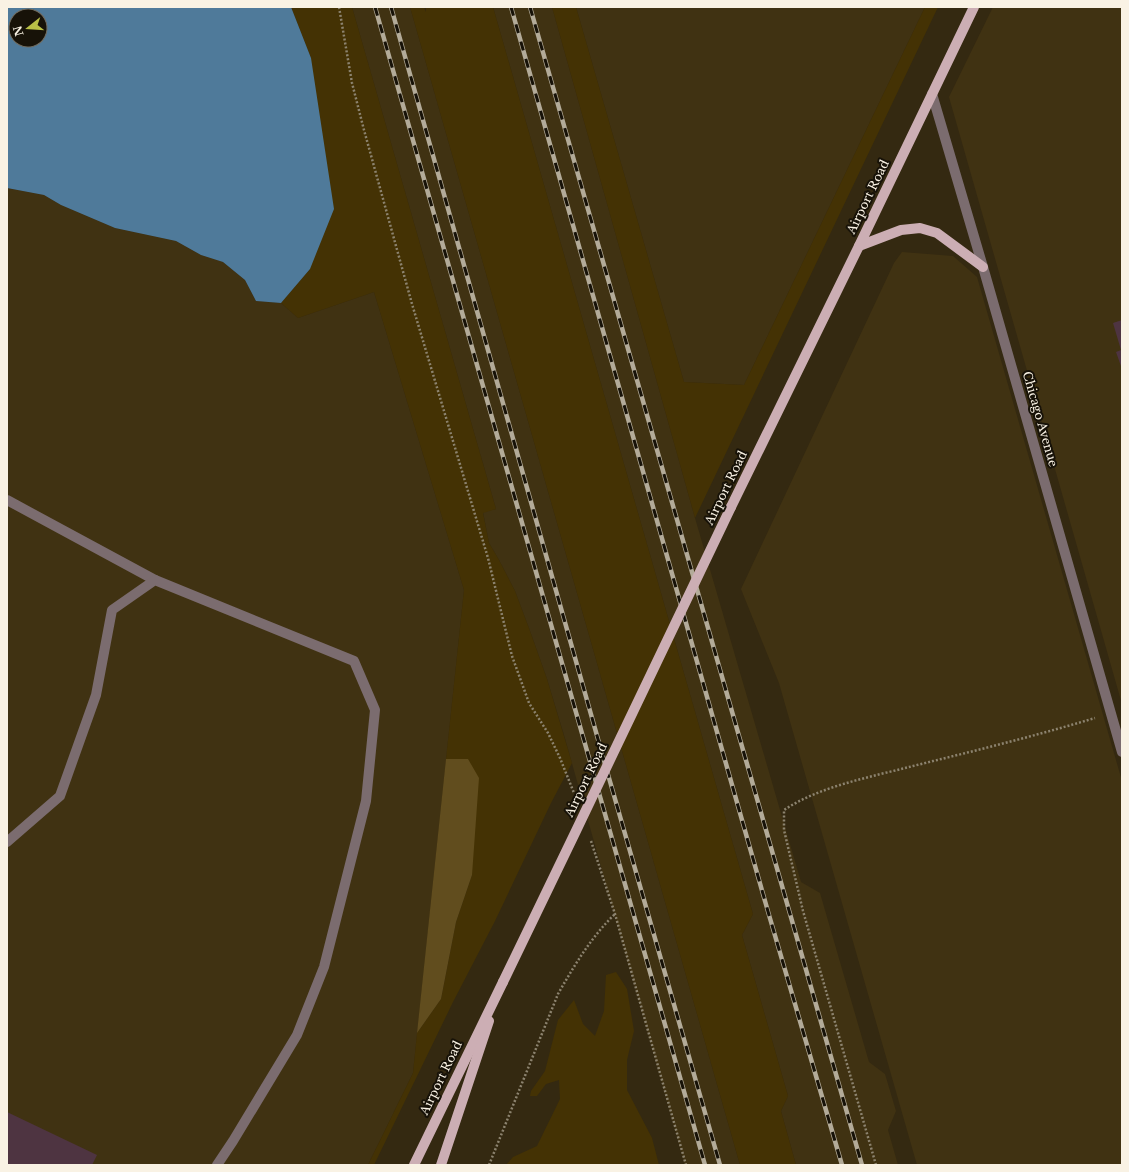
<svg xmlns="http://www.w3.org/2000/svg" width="1129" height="1172" viewBox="0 0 1129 1172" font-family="'Libre Baskerville',serif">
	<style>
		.built { fill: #403212 }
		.green { fill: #443204 }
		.forest { fill: #614d1e }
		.water { fill: #4f7a9a; fill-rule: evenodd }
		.building { fill: #4e3441 }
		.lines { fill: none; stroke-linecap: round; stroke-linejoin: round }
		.path { stroke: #8c836f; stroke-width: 2.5; stroke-dasharray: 2 2; stroke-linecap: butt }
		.minor { stroke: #7b6c6f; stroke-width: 10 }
		.major { stroke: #ccaeb4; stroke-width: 10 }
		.rail-casing { stroke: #b3ab99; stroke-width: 4.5 }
		.rail { stroke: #171208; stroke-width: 3; stroke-dasharray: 9; stroke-linecap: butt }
		.major-bridge { stroke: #ccaeb4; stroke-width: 10 }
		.labels { text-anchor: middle; stroke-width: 4; stroke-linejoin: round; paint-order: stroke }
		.street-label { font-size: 12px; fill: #f9f2e4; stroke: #171208 }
	</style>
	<rect width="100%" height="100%" fill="#342911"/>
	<!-- built -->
	<g class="built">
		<polygon points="352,7 410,7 740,1165 685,1165 564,735 547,679 530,631 515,591 499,560 489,543 483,512 496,509"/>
		<polygon points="493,7 552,7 695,518 801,882 820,893 869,1062 885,1074 896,1111 888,1130 898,1165 796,1165 781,1111 788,1096 742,935 753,914"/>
		<polygon points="576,7 925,7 744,385 684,382"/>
		<polygon points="993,7 1122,7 1122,704 949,97"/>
		<polygon points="7,188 44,195 61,205 115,228 176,241 201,255 223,262 245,280 256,301 281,303 298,318 374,292 464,590 413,1073 368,1165 7,1165"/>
		<polygon points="902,252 953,256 977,277 1122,781 1122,1165 917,1165 779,683 741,589 894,263"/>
	</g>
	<!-- green -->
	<g class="green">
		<polygon points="291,7 352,7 496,509 483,513 489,543 499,560 515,591 530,631 547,679 572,763 551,803 495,921 453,1002 374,1165 368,1165 413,1073 417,1033 441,999 456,922 472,875 468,759 446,759 464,590 374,292 298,318 281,303 310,269 311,58"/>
		<polygon points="410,7 424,7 426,12 426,7 493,7 753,914 742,935 788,1096 781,1111 796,1165 740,1165"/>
		<polygon points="552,7 576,7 684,382 744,385 925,7 938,7 695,518"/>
		<polygon points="616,972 627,989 634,1031 627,1060 627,1090 652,1138 659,1165 506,1165 513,1157 537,1146 560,1099 559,1080 546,1084 537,1096 530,1096 531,1091 545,1071 558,1020 574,1000 583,1024 595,1036 604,1011 606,975"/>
	</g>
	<!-- forest -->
	<polygon class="forest" points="446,759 468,759 479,778 472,875 456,922 441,999 417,1033"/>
	<!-- water -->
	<path class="water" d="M7 7H291L311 58 334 209 310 269 281 303 256 301 245 280 223 262 201 255 176 241 115 228 61 205 44 195 7 188ZM16 16H40V40H16Z"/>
	<!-- building -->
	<g class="building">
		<polygon points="1122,320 1122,369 1116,352 1121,350 1113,323"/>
		<polygon points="7,1112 97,1155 92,1165 7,1165"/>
	</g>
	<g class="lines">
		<!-- path -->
		<g class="path">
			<polyline points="339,7 352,83 364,130 412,304 488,558 512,656 529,703 548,733 560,758 574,793"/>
			<polyline points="591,841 615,914 686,1165"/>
			<path d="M489 1165 558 994C574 966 591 937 615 914"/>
			<path d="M876 1165 803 911 784 830V810C820 786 871 777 913 766 974 751 1035 736 1095 718"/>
		</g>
		<!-- minor -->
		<g class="minor">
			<polyline points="932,94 983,267 1122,752"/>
			<polyline points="7,500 155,580"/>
			<polyline points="7,842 60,796 96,695 112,610 155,580 354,661 375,710 366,801 324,967 297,1035 233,1141 217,1165"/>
		</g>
		<!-- major -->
		<g class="major">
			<polyline points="859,246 901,230 920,228 937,233 983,267"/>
			<polyline points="731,507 859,246 974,7"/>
			<polyline points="414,1165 503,982"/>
			<polyline points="441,1165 489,1021"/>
		</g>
		<defs>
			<g id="rail">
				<polyline points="375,7 705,1165"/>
				<polyline points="391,7 607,771 720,1165"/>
				<polyline points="511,7 769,915 842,1165"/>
				<polyline points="530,7 862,1165"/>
			</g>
		</defs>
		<!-- rail casing -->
		<use href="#rail" class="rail-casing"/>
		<!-- rail -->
		<use href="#rail" class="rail"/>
		<!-- major-bridge -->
		<polyline class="major-bridge" points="503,982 575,833 731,507"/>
	</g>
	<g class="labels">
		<!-- street labels -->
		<g class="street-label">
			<text transform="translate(868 197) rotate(-64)" y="4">Airport Road</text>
			<text transform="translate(1040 419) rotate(74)" y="4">Chicago Avenue</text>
			<text transform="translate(726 488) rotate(-64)" y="4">Airport Road</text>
			<text transform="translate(586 780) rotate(-64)" y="4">Airport Road</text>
			<text transform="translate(441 1078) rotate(-64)" y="4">Airport Road</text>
		</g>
	</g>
	<!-- border -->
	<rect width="1129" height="1172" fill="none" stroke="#f9f2e4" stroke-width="16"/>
	<!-- north arrow -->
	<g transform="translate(28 28) rotate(253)"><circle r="19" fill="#171208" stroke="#716c60"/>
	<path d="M0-3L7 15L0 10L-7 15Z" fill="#b9c046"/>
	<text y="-6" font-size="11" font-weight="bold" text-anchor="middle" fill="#f9f2e4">N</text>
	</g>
</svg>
